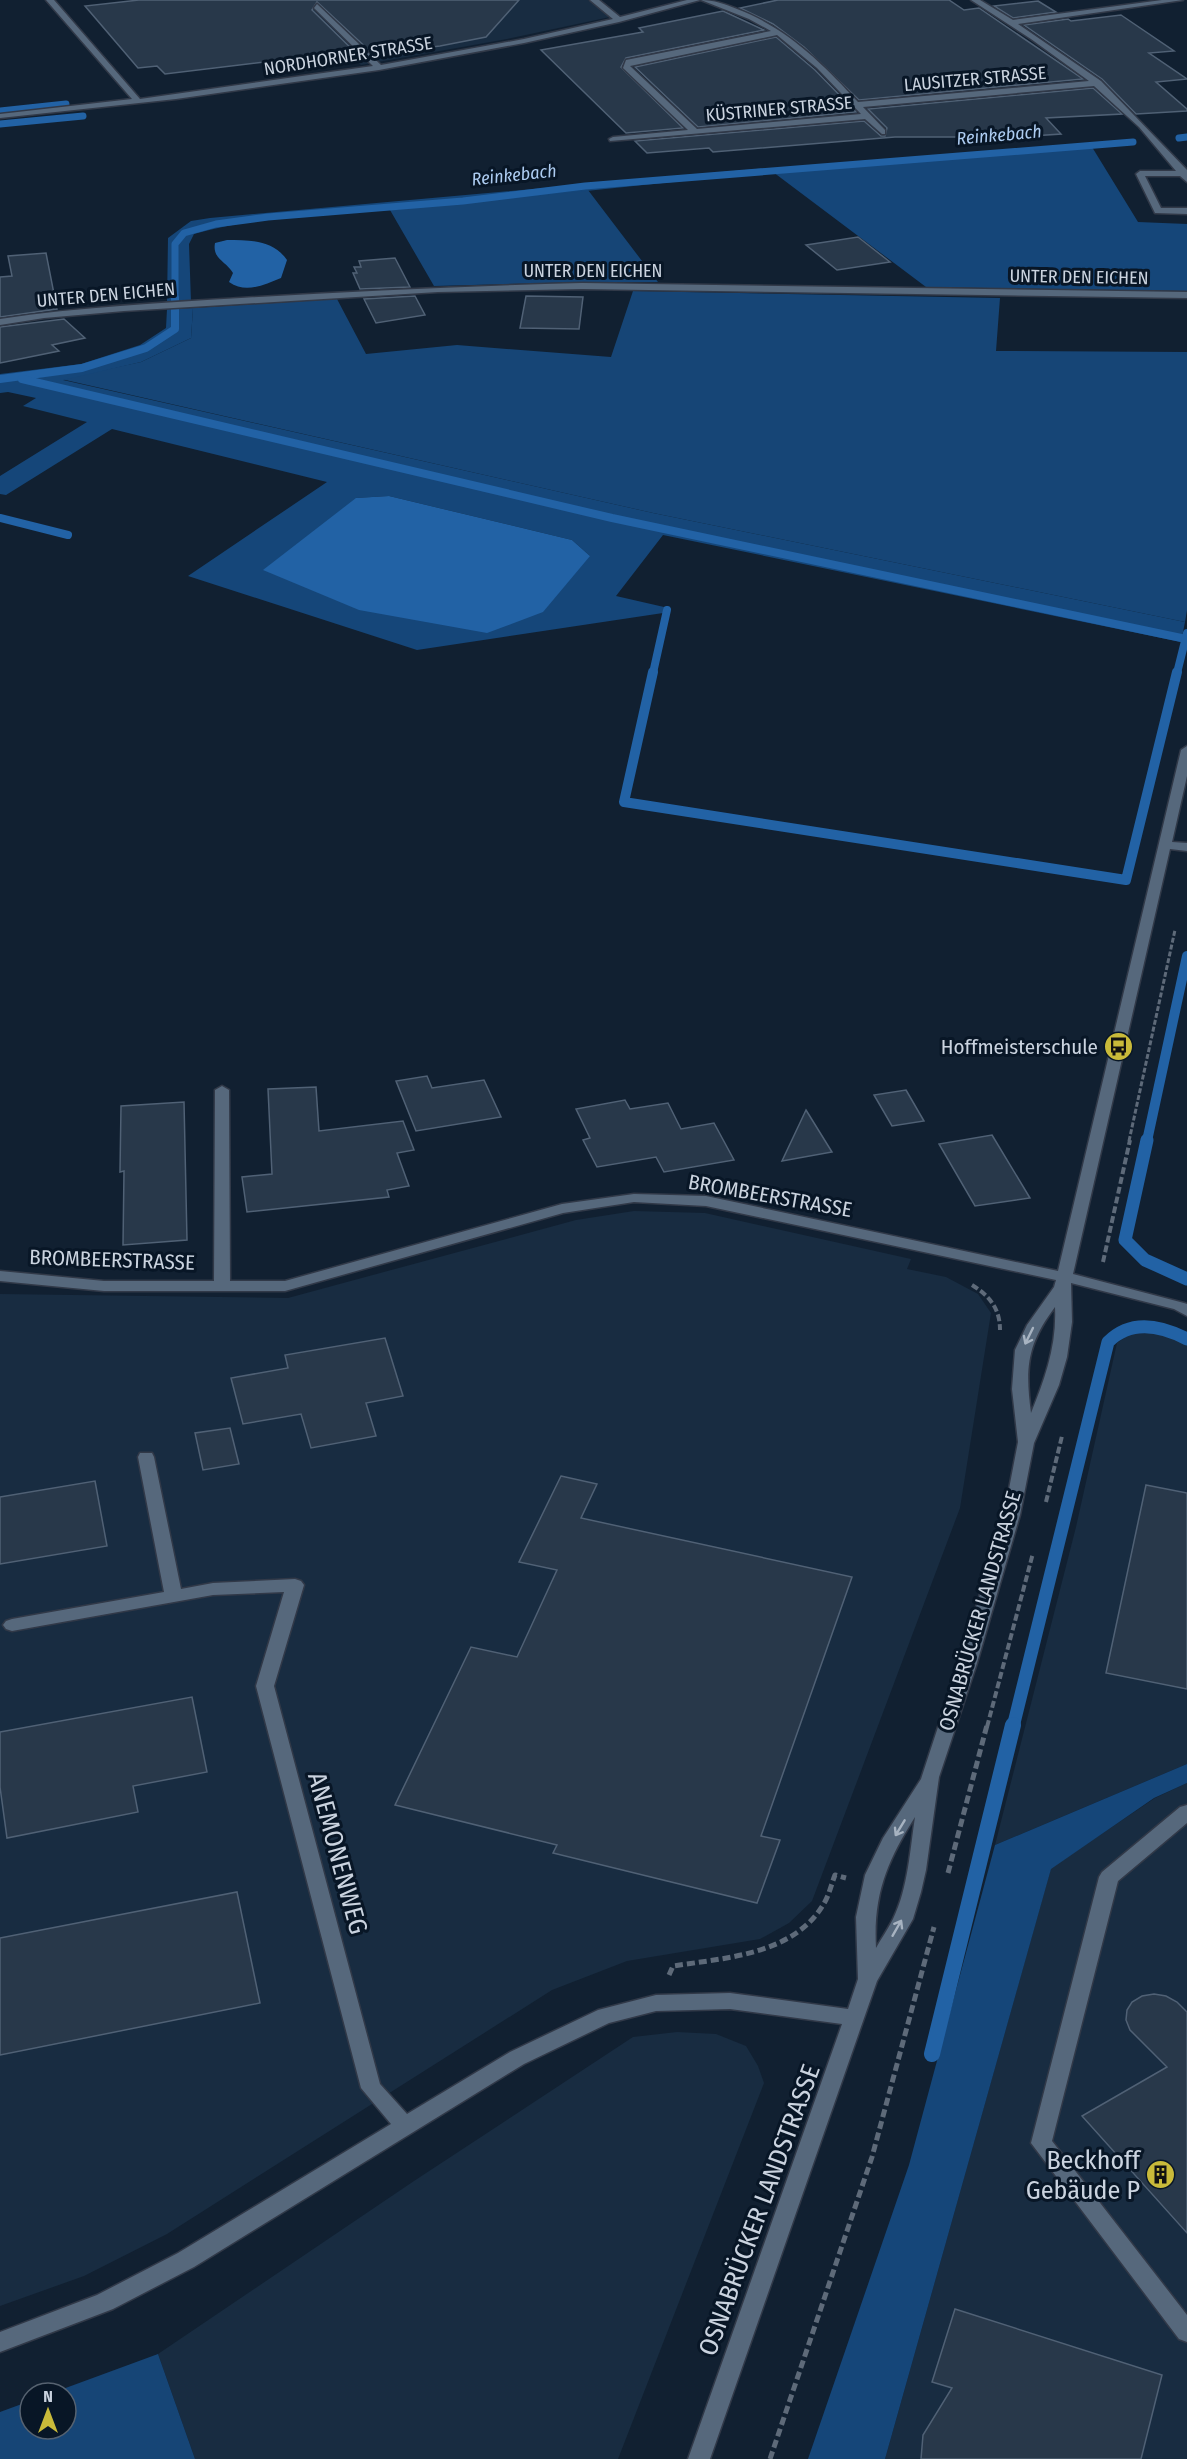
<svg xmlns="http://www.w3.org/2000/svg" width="1187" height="2459" viewBox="0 0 1187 2459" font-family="'Fira Sans Condensed',sans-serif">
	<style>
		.built { fill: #182c41 }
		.green { fill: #164576 }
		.forest { fill: #154679; fill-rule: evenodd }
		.water { fill: #2262a5 }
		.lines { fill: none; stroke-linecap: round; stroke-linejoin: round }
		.stream-far4 { stroke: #2262a5; stroke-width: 7 }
		.stream-far3 { stroke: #2262a5; stroke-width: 8 }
		.stream-far2 { stroke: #2262a5; stroke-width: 10 }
		.stream-far1 { stroke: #2262a5; stroke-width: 13 }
		.stream { stroke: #2262a5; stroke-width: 16 }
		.building { fill: #28384a; stroke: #506175; stroke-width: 1.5 }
		.minor-casing { stroke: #313948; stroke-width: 3 }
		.path-far2 { stroke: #5e6a79; stroke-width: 3; stroke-dasharray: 5 2; stroke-linecap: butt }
		.path-far1 { stroke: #5e6a79; stroke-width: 4; stroke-dasharray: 7 3; stroke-linecap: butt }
		.path { stroke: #5e6a79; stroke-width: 5; stroke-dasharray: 8 4; stroke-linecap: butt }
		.minor { fill: #56687c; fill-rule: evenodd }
		.oneway { stroke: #a7b3c1 }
		.labels { text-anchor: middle; stroke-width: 6; stroke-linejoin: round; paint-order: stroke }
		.far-street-label { font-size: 18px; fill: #cad3df; stroke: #081626 }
		.far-water-label { font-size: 18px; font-style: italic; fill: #adccf1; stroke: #081626 }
		.poi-label { font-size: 21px; fill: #cad3df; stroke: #081626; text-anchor: end }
		.street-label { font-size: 21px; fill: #cad3df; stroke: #081626 }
		.near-street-label { font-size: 26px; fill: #cad3df; stroke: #081626 }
		.near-poi-label { font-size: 26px; fill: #cad3df; stroke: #081626; text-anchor: end }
	</style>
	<rect width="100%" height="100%" fill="#112031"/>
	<!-- built -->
	<g class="built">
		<polygon points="208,0 588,0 610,17 507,39 361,65 313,24"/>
		<polygon points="634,1211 705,1213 911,1259 907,1269 946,1277 978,1294 991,1313 960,1508 812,1901 789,1923 760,1939 627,1961 552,1990 167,2234 84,2276 0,2306 0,1294 288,1298 576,1220"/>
		<polygon points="1166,1332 1187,1344 1187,1764 995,1845 1076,1527 1117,1343 1130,1334"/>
		<polygon points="1187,1783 1187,2459 885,2459 1051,1868 1155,1798"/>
		<polygon points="677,2032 716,2034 746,2046 758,2066 764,2083 618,2459 195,2459 158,2354 414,2181 633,2037"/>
	</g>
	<!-- green -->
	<g class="green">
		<polygon points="588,190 658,282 582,282 434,286 390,210"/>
		<polygon points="633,291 1000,298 996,351 1187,352 1187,610 1185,622 653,513 61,379 141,362 191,338 193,308 337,299 366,354 457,345 611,357"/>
		<polygon points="158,2354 195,2459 0,2459 0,2412 30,2401 30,2429 66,2429 66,2393 52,2393"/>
	</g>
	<!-- forest -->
	<g class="forest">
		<path d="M1092 147 1138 222 1187 224V291L926 287 773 172C657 183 541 197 424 207 348 214 268 213 194 234L189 244 191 302 167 303 168 238 191 221 210 218 767 168 774 172Z"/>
		<path d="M193 308 191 338 141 362 63 380 653 513 1185 622 1181 642 663 535 616 596 664 607 663 613 417 650 188 576 327 482 112 429 6 495 0 494V476L87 422 23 406 36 398 8 392 0 393V374L81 364 140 345 166 328 167 309ZM389 496 572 540 590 556 356 498Z"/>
		<polygon points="1187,1764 1187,1783 1154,1798 1051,1869 885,2459 808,2459 909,2165 995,1845"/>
	</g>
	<!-- water -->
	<g class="water">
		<path d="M227 240C250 240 273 240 287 260L281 278C263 285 246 294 229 282L233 273C226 261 212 259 215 243Z"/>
		<polygon points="389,496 572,540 590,556 543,612 487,633 359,610 263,570 356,498"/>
	</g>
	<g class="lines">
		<!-- stream-far4 -->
		<g class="stream-far4">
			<polyline points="0,111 66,104"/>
			<polyline points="0,124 83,116"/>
			<polyline points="1179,138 1187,137"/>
			<polyline points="175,299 175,244 184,233 216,224 268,217 463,201 585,186 1133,142"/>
		</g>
		<!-- stream-far3 -->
		<g class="stream-far3">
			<polyline points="0,379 82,368 146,348 175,329 175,298"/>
			<polyline points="22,379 612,518 1186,639"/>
			<polyline points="0,518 68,535"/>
			<polyline points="653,673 667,610"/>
			<polyline points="1177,673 1187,633"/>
		</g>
		<!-- stream-far2 -->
		<g class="stream-far2">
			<polyline points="653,672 624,802 1126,880 1177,672"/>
			<polyline points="1147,1141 1187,956"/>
		</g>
		<!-- stream-far1 -->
		<g class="stream-far1">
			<polyline points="1147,1140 1125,1240 1145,1260 1187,1279"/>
			<path d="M1013 1727 1108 1342C1131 1319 1160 1325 1187 1339"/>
		</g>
		<!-- stream -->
		<polyline class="stream" points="932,2054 1013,1725"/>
	</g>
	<!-- building -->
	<g class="building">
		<polygon points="139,0 519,0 486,37 440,46 373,54 317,2 312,10 359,56 330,59 327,56 290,59 165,74 157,66 138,68 85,6"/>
		<polygon points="778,0 949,0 964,10 979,8 1083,79 859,100 804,47 773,24 740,8"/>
		<polygon points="1038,1 1056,12 1013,18 994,6"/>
		<polygon points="723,11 764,30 626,58 621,67 683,128 626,133 541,50 643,32 639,28"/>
		<polygon points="1121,15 1174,51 1149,53 1187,79 1156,82 1187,109 1187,111 1136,114 1102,79 1024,25 1068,19 1071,21"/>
		<polygon points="776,37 815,70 856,112 698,127 635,67"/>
		<polygon points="1093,88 1122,114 1046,118 1061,134 986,139 984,137 895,137 713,152 709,148 647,153 635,141 864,121 881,136 885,136 887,128 868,109"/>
		<polygon points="858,237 890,262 837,270 806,245"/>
		<polygon points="46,253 57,309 0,317 0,277 12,276 8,256"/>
		<polygon points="395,258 410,287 360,289 353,273 357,273 354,267 361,267 359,261"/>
		<polygon points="415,296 425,315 376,323 364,299"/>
		<polygon points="526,296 583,297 579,329 520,328"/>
		<polygon points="64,319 85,338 52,345 59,351 0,363 0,327"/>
		<polygon points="427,1076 432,1088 484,1080 501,1117 416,1131 396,1081"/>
		<polygon points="316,1087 319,1131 403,1121 414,1150 397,1153 409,1186 387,1190 389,1197 247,1212 242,1177 272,1174 268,1089"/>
		<polygon points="906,1090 924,1121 892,1126 874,1095"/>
		<polygon points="625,1100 630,1109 668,1103 681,1129 714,1123 734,1160 664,1172 656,1157 597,1167 583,1140 590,1138 576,1109"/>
		<polygon points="184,1102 187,1240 123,1245 124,1171 120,1172 121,1106"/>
		<polygon points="806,1110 832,1152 782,1161"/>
		<polygon points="992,1135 1030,1198 975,1206 939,1144"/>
		<polygon points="385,1338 403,1396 366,1403 376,1436 311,1448 301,1414 243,1424 231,1378 288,1368 285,1355"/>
		<polygon points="230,1428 239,1464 203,1470 195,1433"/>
		<polygon points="561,1476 597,1484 581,1518 852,1577 761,1836 780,1840 757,1903 553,1853 557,1845 395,1805 471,1647 517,1657 557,1570 519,1562"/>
		<polygon points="95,1481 107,1546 0,1564 0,1497"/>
		<polygon points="1146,1485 1187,1493 1187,1689 1106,1673"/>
		<polygon points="192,1697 207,1772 133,1786 138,1812 7,1838 0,1787 0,1732"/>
		<polygon points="237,1892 260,2003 0,2055 0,1938"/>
		<polygon points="1154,1994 1166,1996 1177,2002 1187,2012 1187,2233 1082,2116 1167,2067 1130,2030 1126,2020 1127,2010 1132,2002 1142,1996"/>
		<polygon points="955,2309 1162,2375 1141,2459 921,2459 923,2435 952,2388 932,2382"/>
	</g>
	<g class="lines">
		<defs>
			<g id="minor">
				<polygon points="46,0 54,0 140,99 373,66 314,8 317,4 381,65 524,39 613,19 590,0 599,0 620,17 687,0 700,0 619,22 524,43 379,70 176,99 0,118 0,114 132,99"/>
				<path d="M701 0C714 0 725 4 737 9 787 28 823 64 858 102L1089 81 1031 39 971 0H980L1013 20 1162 0H1183L1018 24 1101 81 1187 170V182L1180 176H1145L1161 208H1187V214L1155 213 1136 174 1140 171H1176L1139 127 1094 86 863 107 885 130V134H882L865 119 610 141 609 139 613 137 688 130 623 68 626 60 771 31 749 19ZM777 35 817 68 861 114 697 129 630 66Z"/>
				<path d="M582 283 1187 292V298L582 289 438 292 124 311 44 318 0 325V319C80 307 160 303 241 298 354 291 468 286 582 283Z"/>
				<path d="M1187 746V776L1172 842 1187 843V851L1170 849 1073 1274 1184 1303 1187 1304V1316L1174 1309 1071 1283 1072 1322 1067 1357 1059 1385 1034 1443 1020 1515 977 1663 939 1777 926 1870 921 1892 913 1919 877 1981 710 2459H688L842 2024 730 2009 656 2011 609 2023 524 2064 194 2267 113 2309 0 2352V2332L97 2295 178 2253 391 2124 361 2088 256 1686 284 1592 213 1595 12 1631 6 1629 3 1625 6 1621 12 1619 164 1592 138 1457 140 1453H152L154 1457 181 1589 213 1583 295 1579 301 1581 304 1585 274 1686 380 2084 407 2114 510 2052 598 2010 656 1995 730 1993 848 2009 858 1979 856 1917 865 1875 883 1838 921 1779 959 1663 1004 1515 1018 1442 1012 1389 1015 1350 1027 1325 1054 1287 1056 1280 706 1206 634 1202 563 1213 285 1291H104L0 1281V1271L104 1281H214L215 1090 222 1086 229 1090 230 1281H285L562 1204 634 1194 706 1196 1058 1271 1181 750ZM1055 1307C1057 1345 1045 1379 1031 1413 1025 1368 1027 1344 1055 1307ZM915 1817C910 1850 908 1888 893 1919 888 1929 881 1939 876 1948 873 1895 887 1861 915 1817Z"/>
				<polygon points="1187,1805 1187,1823 1118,1881 1052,2141 1187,2315 1187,2342 1179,2339 1031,2143 1099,1877 1102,1872 1180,1807"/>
			</g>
		</defs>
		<!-- minor casing -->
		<use href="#minor" class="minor-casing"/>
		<!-- path-far2 -->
		<polyline class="path-far2" points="1129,1141 1175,930"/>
		<!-- path-far1 -->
		<g class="path-far1">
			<polyline points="1103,1262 1130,1140"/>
			<path d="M972 1285C990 1296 1000 1309 1000 1330"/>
			<polyline points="1046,1502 1062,1436"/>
			<polyline points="987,1727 1033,1553"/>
		</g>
		<!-- path -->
		<g class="path">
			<polyline points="948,1873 987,1725"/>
			<path d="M669 1975 673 1966C724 1958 793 1955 823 1905 829 1896 831 1885 835 1875L846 1878"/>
			<polyline points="770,2459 872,2157 934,1927"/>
		</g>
		<!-- minor -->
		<use href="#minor" class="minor"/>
	</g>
	<!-- one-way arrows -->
	<defs><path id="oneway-shaft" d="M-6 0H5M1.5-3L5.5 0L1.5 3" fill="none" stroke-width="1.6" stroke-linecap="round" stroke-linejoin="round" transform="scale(1.5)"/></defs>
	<g class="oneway">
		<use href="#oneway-shaft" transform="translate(1029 1336) rotate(116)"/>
		<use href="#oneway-shaft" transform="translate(900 1828) rotate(121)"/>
		<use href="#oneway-shaft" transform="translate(897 1928) rotate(-60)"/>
	</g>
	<!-- icons -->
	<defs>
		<symbol id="bus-disc" viewBox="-11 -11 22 22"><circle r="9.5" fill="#c9ba3a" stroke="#081626"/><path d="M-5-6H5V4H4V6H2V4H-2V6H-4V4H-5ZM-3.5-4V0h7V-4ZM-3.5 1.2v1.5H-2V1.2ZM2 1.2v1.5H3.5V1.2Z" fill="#111"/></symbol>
		<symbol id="building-disc" viewBox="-11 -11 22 22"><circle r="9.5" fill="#c9ba3a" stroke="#081626"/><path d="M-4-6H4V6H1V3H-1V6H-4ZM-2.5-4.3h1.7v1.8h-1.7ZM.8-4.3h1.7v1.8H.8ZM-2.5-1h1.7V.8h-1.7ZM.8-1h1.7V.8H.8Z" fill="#111"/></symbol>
	</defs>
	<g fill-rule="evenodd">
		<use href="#bus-disc" x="1102" y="1030" width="33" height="33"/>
		<use href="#building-disc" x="1144" y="2158" width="33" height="33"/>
	</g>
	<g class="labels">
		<!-- far-street labels -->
		<g class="far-street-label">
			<text transform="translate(348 56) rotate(-9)" y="6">NORDHORNER STRASSE</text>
			<text transform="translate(975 79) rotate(-5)" y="6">LAUSITZER STRASSE</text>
			<text transform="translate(779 109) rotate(-5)" y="6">KÜSTRINER STRASSE</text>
			<text x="593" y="277">UNTER DEN EICHEN</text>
			<text transform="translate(1079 277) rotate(1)" y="6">UNTER DEN EICHEN</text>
			<text transform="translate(106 295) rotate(-5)" y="6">UNTER DEN EICHEN</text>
		</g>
		<!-- far-water labels -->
		<g class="far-water-label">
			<text transform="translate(999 135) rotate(-5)" y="6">Reinkebach</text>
			<text transform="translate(514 175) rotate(-6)" y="6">Reinkebach</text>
		</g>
		<!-- poi labels -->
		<g class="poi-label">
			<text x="1098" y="1054">Hoffmeisterschule</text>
		</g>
		<!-- street labels -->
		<g class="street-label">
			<text transform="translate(770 1196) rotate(10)" y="7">BROMBEERSTRASSE</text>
			<text transform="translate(112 1260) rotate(2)" y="7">BROMBEERSTRASSE</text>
			<text transform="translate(980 1611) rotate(-74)" y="7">OSNABRÜCKER LANDSTRASSE</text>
		</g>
		<!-- near-street labels -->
		<g class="near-street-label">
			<text transform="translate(338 1853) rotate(75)" y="9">ANEMONENWEG</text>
			<text transform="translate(759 2210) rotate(-70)" y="9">OSNABRÜCKER LANDSTRASSE</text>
		</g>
		<!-- near-poi labels -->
		<g class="near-poi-label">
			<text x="1140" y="2169">Beckhoff<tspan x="1140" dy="30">Gebäude P</tspan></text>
		</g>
	</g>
	<!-- north arrow -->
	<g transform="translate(48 2411)"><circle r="28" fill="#081626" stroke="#566270" stroke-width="1.5"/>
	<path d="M0-4.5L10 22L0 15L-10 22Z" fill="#c9ba3a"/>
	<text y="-9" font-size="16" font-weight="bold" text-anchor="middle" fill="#cad3df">N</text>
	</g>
</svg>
